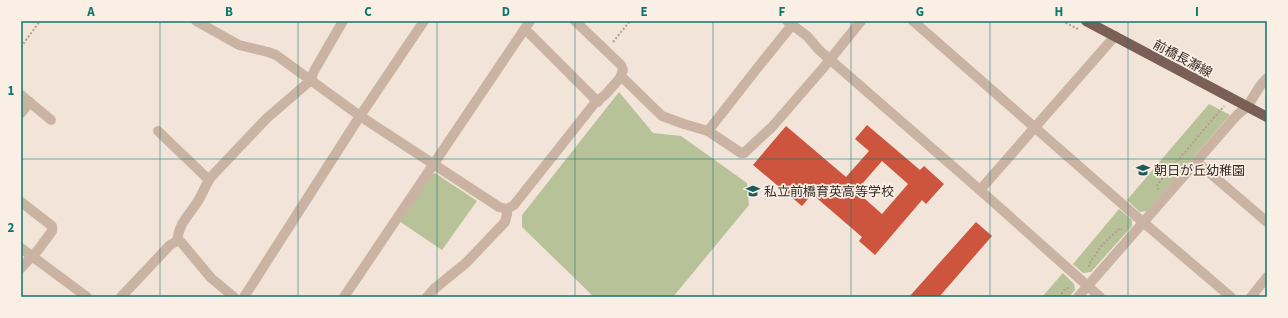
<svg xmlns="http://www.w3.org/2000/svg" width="1288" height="318" viewBox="0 0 1288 318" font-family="'Source Sans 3','Noto Sans JP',sans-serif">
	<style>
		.green { fill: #b8c298 }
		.building { fill: #cd543d; fill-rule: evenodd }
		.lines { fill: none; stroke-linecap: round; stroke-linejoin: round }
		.path { stroke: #b79d8e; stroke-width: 2; stroke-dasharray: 2 2; stroke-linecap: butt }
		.minor { stroke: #cbb3a4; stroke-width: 10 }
		.major { stroke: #795f56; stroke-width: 10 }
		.grid { fill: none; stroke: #0f766e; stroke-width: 1; stroke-opacity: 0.55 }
		.labels { text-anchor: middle; stroke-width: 3.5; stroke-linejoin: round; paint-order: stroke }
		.street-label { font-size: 13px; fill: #362a26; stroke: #faefe5 }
		.poi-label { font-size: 13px; fill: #362a26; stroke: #faefe5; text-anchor: start }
		.neatline { fill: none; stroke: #0f766e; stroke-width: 1.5 }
		.grid-label { font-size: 13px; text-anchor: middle; font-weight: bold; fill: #0f766e }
	</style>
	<rect width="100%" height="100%" fill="#f3e4d9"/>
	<!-- green -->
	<g class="green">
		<polygon points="619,92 653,133 681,136 747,183 749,205 673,297 594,297 522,227 522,215"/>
		<polygon points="1209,104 1230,115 1147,211 1140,212 1127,200"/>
		<polygon points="435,173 477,201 442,250 399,221 429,176"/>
		<polygon points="1119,209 1132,220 1132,226 1091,272 1083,273 1073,264"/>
		<polygon points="1063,273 1074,284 1075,290 1069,297 1042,297"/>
	</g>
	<!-- building -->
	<g class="building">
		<path d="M867 125 920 170 924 166 944 184 926 204 922 200 875 255 859 241 862 237 812 194 802 206 753 165 786 126 846 177 869 151 855 139ZM882 161 908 184 882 214 856 191Z"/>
		<polygon points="976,222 992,236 939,297 909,297"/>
	</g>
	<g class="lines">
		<!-- path -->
		<g class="path">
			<polyline points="1062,21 1078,29"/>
			<polyline points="613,42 630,21"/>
			<polyline points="21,47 40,21"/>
			<polyline points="1158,190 1157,185 1224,106"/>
			<polyline points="1089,267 1089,264 1102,245 1120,228 1122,230"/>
			<polyline points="1059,297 1066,288 1071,288"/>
		</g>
		<!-- minor -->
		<g class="minor">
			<polyline points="196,21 239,45 268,52 276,55 360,116 499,207 507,209 514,205 594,104 606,94 620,78 624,79 662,116 684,124 708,131 741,153 744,153 772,127 824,67 861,21"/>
			<polyline points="575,21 621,65 623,70 620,78"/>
			<polyline points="787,21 807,36 819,50 980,190 1100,297"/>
			<polyline points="913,21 1137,217 1231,297"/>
			<polyline points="524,30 529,33 598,102"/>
			<polyline points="21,95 51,120"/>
			<polyline points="21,113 30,102"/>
			<polyline points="158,131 209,180"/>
			<polyline points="708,131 755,71 792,25"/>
			<polyline points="1197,162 1267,222"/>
			<polyline points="980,190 1115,36"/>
			<polyline points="21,202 52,226 52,231 38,250 21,268"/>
			<polyline points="177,241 181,242 211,278 234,297"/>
			<polyline points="21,248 87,297"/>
			<path d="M121 297 170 245 177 241C180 222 186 219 196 204 202 196 205 185 211 177L266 119 311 80 314 71 343 21"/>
			<polyline points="244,297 360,116 424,21"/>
			<polyline points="344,297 530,21"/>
			<polyline points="427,297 434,289 466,263 505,222 507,214 507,209"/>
			<polyline points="1078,297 1237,115 1247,107 1260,86 1267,78"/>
			<polyline points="1251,297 1267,277"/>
		</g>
		<!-- major -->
		<polyline class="major" points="1086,21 1267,117"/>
	</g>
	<!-- grid -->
	<path class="grid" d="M160 21V297M298 21V297M437 21V297M575 21V297M713 21V297M851 21V297M990 21V297M1128 21V297M21 159H1267"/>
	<!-- icons -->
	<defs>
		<symbol id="school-bare" viewBox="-9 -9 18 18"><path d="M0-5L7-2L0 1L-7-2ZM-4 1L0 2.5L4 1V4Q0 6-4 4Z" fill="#1a5a59" stroke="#faefe5" stroke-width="2.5" paint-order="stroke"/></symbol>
	</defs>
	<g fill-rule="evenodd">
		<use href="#school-bare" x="1133" y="160" width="20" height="20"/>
		<use href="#school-bare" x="743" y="181" width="20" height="20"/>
	</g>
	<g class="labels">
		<!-- street labels -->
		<g class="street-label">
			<text transform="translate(1183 58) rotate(28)" y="5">前橋長瀞線</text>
		</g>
		<!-- poi labels -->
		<g class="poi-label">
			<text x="1154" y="175">朝日が丘幼稚園</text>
			<text x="764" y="196">私立前橋育英高等学校</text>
		</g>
	</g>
	<!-- border -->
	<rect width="1288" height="318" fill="none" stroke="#faefe5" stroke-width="44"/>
	<rect x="22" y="22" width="1244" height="274" class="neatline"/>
	<g class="grid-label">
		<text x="91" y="16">A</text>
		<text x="229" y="16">B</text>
		<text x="368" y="16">C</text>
		<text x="506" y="16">D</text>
		<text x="644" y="16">E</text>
		<text x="782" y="16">F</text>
		<text x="920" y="16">G</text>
		<text x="1059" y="16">H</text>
		<text x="1197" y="16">I</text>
		<text x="11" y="95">1</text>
		<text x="11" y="232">2</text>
	</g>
</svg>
